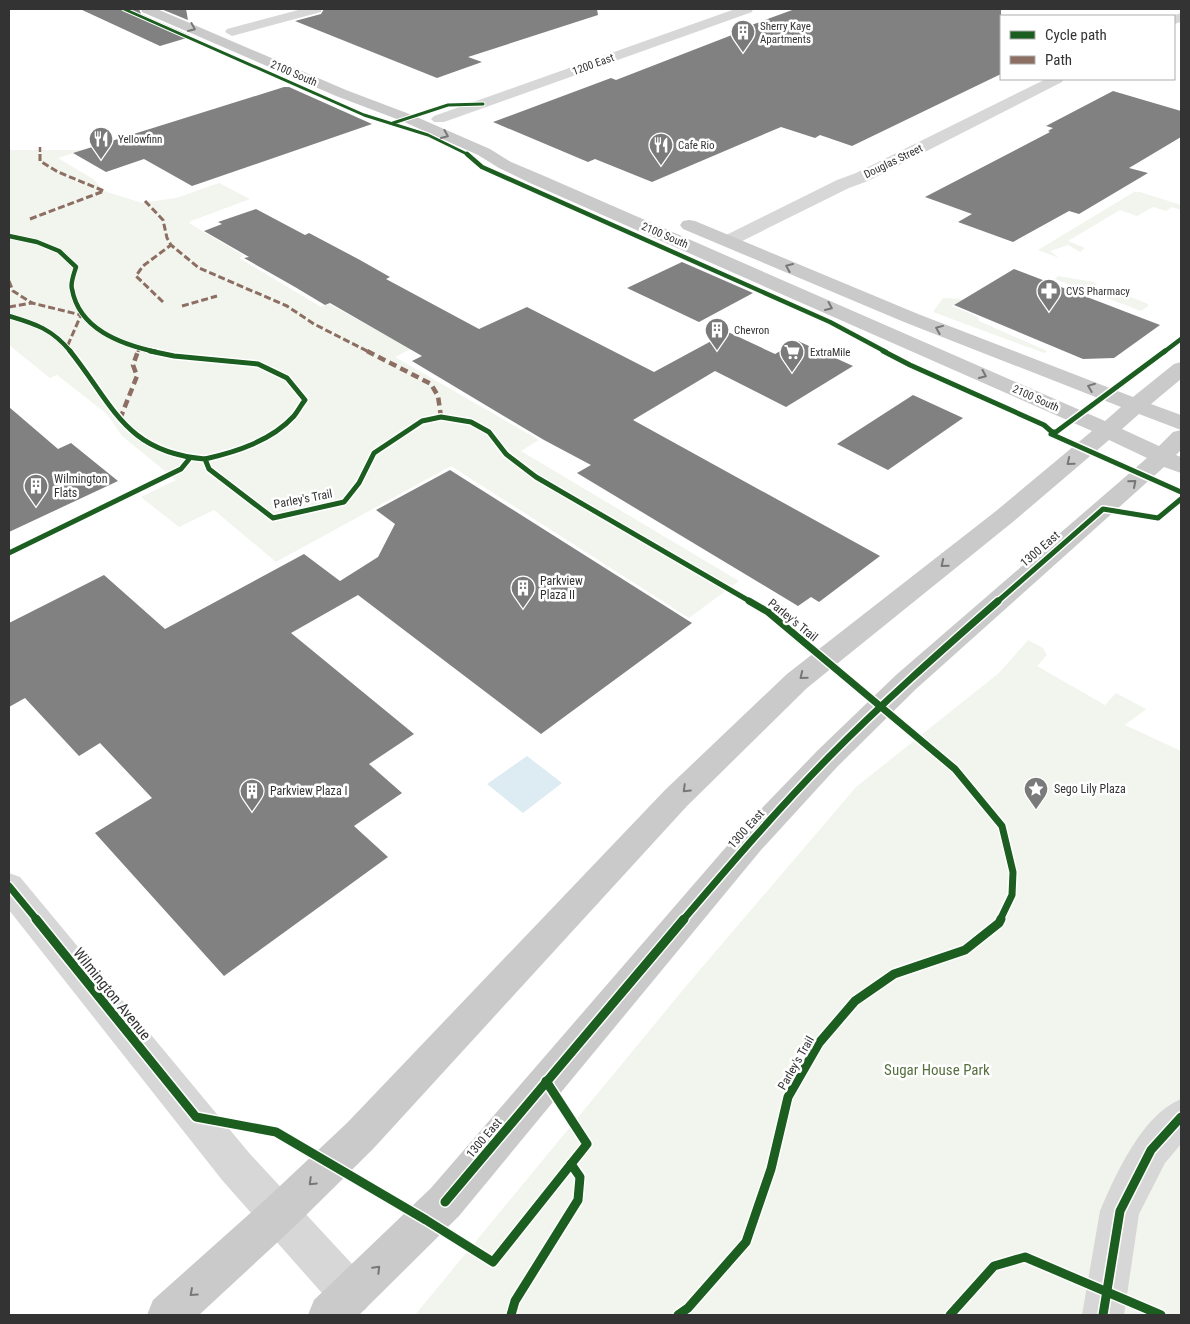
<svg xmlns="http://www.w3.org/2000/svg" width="1190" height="1324" viewBox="0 0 1190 1324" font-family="'Roboto Condensed',sans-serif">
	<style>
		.green { fill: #f1f5ed }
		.water { fill: #ddebf3 }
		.building { fill: #818181 }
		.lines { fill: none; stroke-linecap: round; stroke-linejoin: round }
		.minor { fill: #d7d7d7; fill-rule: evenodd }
		.major { fill: #cacaca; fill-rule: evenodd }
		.quiet-far2 { stroke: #8d6e63; stroke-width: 2.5; stroke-dasharray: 5 2.5; stroke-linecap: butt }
		.quiet-far1 { stroke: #8d6e63; stroke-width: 3; stroke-dasharray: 7 3; stroke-linecap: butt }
		.quiet { stroke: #8d6e63; stroke-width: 4.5; stroke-dasharray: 8 4.5; stroke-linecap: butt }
		.cycleway-far4-casing { stroke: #fff; stroke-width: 5 }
		.cycleway-far3-casing { stroke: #fff; stroke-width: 6 }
		.cycleway-far2-casing { stroke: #fff; stroke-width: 8 }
		.cycleway-far1-casing { stroke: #fff; stroke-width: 10 }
		.cycleway-casing { stroke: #fff; stroke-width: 12 }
		.cycleway-far4 { stroke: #1b5e20; stroke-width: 3 }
		.cycleway-far3 { stroke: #1b5e20; stroke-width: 4.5 }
		.cycleway-far2 { stroke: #1b5e20; stroke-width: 5 }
		.cycleway-far1 { stroke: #1b5e20; stroke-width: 7 }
		.cycleway { stroke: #1b5e20; stroke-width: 9 }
		.oneway { stroke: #777 }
		.labels { text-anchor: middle; stroke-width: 5; stroke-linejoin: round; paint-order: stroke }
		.far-poi-label { font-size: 11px; fill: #333; stroke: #fff; text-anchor: start }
		.far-street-label { font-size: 11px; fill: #333; stroke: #fff }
		.poi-label { font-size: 12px; fill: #333; stroke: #fff; text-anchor: start }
		.street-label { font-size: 12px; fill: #333; stroke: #fff }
		.near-street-label { font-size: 15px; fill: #333; stroke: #fff }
		.near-park-label { font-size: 15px; fill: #56703f; stroke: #fff }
	</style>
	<rect width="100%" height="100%" fill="#fff"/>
	<!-- green -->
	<g class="green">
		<polygon points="9,150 83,150 58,158 93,179 104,191 142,203 176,198 219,183 250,199 191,221 189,223 244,256 239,258 321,307 329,304 386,335 398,330 421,344 395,357 539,440 521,451 739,581 689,618 451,466 276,562 214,510 179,527 141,497 176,480 122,436 107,414 57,375 50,378 9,345"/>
		<polygon points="1134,192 1140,192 1181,205 1181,210 1172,207 1166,211 1153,207 1137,216 1120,210 1068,241 1085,248 1080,252 1068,245 1050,251 1059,258 1038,250"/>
		<polygon points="1058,276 1094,282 1097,285 1087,291 1055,279"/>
		<polygon points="1104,286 1148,304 1148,306 1141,311 1094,293"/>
		<polygon points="943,298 963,299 952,306 978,317 979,321 1047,351 1044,353 933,312"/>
		<polygon points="1028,640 1043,648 1047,655 1037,666 1105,705 1116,693 1146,709 1125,725 1181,751 1181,1315 415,1315 687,985 856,787 999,673"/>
	</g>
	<!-- water -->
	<polygon class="water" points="527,756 562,783 523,813 487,784"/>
	<!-- building -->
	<g class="building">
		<polygon points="80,9 139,9 141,14 189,35 190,37 160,46"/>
		<polygon points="161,9 186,9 188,20"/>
		<polygon points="324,9 597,9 598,15 468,57 482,62 437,78 295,21 321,14"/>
		<polygon points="795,9 1001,9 1001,74 852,146 820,135 815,138 781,127 652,182 595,159 588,162 493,122 611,78 616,80 750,28 746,27"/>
		<polygon points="284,87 289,87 372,124 192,186 144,159 106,172 73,153"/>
		<polygon points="1113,91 1181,111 1181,137 1129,168 1148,173 1079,214 1069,211 1013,242 958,222 972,214 925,197 1050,132 1048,131 1053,128 1046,126"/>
		<polygon points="256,209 305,235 309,233 360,260 390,277 386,279 479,329 527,307 654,372 728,332 775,354 798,341 853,366 786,407 715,371 633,420 880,556 819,602 811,597 798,606 577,473 591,465 544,440 412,361 422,356 330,303 325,305 295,287 244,258 249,257 204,231 222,224 218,222"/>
		<polygon points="682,262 753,293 699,322 627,288"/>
		<polygon points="1014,269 1160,325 1114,358 1083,359 954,305"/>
		<polygon points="913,395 963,418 888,470 837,444"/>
		<polygon points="9,407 58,449 71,443 118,481 9,532"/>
		<polygon points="450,470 692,623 541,734 358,595 291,633 414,734 369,764 402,793 354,826 388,857 224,976 95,833 152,798 100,743 79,756 25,698 9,707 9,623 104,575 165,629 304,554 340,581 378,557 395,524 376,510"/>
	</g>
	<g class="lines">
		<!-- minor -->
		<g class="minor">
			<polygon points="302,9 322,9 321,12 232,36 225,32 227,29"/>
			<polygon points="735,9 753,9 752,12 444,122 434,122 431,119 434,116"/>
			<polygon points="1181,13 1181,22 1174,24 1174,16 1172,16"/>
			<polygon points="1046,79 1064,79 1062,82 868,181 849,188 734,245 728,246 722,245 719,241 722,237 837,180 856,173"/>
			<polygon points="9,873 20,877 250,1154 366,1279 372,1294 366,1309 351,1315 336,1309 222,1180 9,910"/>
			<path d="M1181 1099V1144L1165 1163 1139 1214 1124 1315H1082L1100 1211C1116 1174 1142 1115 1181 1099Z"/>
		</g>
		<!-- major -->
		<polygon class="major" points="141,9 157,9 346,90 412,115 490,149 511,162 542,175 1105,421 1121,407 904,322 683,229 680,225 683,221 689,220 695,221 918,314 1133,397 1174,364 1181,362 1181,379 1151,404 1181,415 1181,430 1139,414 1122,429 1159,446 1173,432 1181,430 1181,450 1176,455 1181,457 1181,473 1164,467 916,689 837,767 761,850 459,1216 359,1315 308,1315 314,1300 431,1188 739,832 817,751 896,675 1147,458 1109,440 1014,521 807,688 687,806 373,1149 293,1228 199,1315 147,1315 153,1300 265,1200 347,1123 665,790 787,674 996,511 1092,431 530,183 499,168 478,155 402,121 336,96 142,12"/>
		<!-- quiet-far2 -->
		<polyline class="quiet-far2" points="40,147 40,155"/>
		<!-- quiet-far1 -->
		<g class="quiet-far1">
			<polyline points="40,154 40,161 58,172 104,191"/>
			<polyline points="145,201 163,220 167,238 171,245 199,268 287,306 314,324 369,352"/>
			<polyline points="30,219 104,191"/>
			<polyline points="9,281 13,291 32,303"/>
			<polyline points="163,302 136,276 143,266 171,245"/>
			<polyline points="182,306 217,296"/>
			<polyline points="9,307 32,303 81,315 67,347"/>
			<polyline points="138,352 139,348"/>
		</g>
		<!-- quiet -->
		<g class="quiet">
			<polyline points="367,351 431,384 438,396 441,417"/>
			<polyline points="120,419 137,376 133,365 138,351"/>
		</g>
		<defs>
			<g id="cycleway-far4">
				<polyline points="124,9 364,115 428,135 469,155"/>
				<polyline points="393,123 448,105 483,104"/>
			</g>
			<g id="cycleway-far3">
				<polyline points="467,154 482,167 830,322 886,352"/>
				<path d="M9 236 37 242 59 251 76 267C74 274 70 283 72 289 79 329 120 344 156 352"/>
				<path d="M9 316C36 324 52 329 71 352"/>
				<polyline points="1164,352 1181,339"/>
			</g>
			<g id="cycleway-far2">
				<path d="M70 351C114 406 125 452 205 459L209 469 273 518 344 502 359 483 374 453 422 421 441 417 471 422 489 432 506 454 536 477 751 602"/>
				<path d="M150 351 174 356 258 364 287 378 305 400C301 405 298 411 294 416 271 441 236 452 205 459"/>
				<polyline points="883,351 910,365 1044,425 1052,432 1056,432 1165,351"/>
				<polyline points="1052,432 1051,434 1181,492"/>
				<polyline points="9,553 181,469 190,458"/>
				<polyline points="997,602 1103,509 1158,518 1181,499"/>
			</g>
			<g id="cycleway-far1">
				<polyline points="749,601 768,612 955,769 1002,826 1013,872 1012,895 1000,920"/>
				<polyline points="9,886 37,920"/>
				<path d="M683 920C730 865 777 810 828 758 882 703 940 652 998 601"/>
			</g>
			<g id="cycleway">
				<polyline points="36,919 196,1117 276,1132 426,1220 493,1262 587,1144 546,1081"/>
				<polyline points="445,1202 684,919"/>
				<polyline points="511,1315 515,1301 578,1200 580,1177 571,1164"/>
				<polyline points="678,1315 688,1308 746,1242 771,1169 788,1097 819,1043 855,1001 894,974 965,950 999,923 1001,919"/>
				<polyline points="950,1315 994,1266 1025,1257 1161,1315"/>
				<polyline points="1103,1315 1120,1211 1151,1150 1181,1117"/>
			</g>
		</defs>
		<!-- cycleway-far4 casing -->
		<use href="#cycleway-far4" class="cycleway-far4-casing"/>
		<!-- cycleway-far3 casing -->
		<use href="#cycleway-far3" class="cycleway-far3-casing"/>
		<!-- cycleway-far2 casing -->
		<use href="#cycleway-far2" class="cycleway-far2-casing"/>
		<!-- cycleway-far1 casing -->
		<use href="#cycleway-far1" class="cycleway-far1-casing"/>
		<!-- cycleway casing -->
		<use href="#cycleway" class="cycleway-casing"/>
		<!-- cycleway-far4 -->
		<use href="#cycleway-far4" class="cycleway-far4"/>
		<!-- cycleway-far3 -->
		<use href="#cycleway-far3" class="cycleway-far3"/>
		<!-- cycleway-far2 -->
		<use href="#cycleway-far2" class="cycleway-far2"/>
		<!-- cycleway-far1 -->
		<use href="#cycleway-far1" class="cycleway-far1"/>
		<!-- cycleway -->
		<use href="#cycleway" class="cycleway"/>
	</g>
	<!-- one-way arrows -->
	<defs><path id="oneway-chevron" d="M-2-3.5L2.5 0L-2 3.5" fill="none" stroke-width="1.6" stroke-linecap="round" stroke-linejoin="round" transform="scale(1.25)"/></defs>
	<g class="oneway">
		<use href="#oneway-chevron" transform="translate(192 28) rotate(23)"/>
		<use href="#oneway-chevron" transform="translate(445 135) rotate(23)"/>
		<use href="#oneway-chevron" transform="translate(789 267) rotate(-157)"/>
		<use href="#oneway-chevron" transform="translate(829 307) rotate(24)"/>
		<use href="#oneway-chevron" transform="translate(939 329) rotate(-158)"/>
		<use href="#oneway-chevron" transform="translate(983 375) rotate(24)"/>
		<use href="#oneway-chevron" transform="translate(1091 387) rotate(-159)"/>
		<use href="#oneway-chevron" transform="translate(1070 462) rotate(141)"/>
		<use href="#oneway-chevron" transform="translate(1133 483) rotate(-41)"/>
		<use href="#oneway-chevron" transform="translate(944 564) rotate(141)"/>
		<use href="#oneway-chevron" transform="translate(803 676) rotate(141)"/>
		<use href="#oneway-chevron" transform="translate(686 789) rotate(136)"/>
		<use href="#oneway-chevron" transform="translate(312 1182) rotate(136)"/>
		<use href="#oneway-chevron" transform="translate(377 1269) rotate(-45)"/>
		<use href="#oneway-chevron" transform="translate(193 1293) rotate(138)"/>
	</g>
	<!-- icons -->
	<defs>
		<symbol id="building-pin" viewBox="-11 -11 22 30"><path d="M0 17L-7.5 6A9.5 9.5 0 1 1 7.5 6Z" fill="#7a7a7a" stroke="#fff"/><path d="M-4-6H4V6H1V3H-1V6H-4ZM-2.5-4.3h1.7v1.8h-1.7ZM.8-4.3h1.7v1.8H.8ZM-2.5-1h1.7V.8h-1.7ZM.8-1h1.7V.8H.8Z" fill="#fff"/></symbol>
		<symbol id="restaurant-pin" viewBox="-11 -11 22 30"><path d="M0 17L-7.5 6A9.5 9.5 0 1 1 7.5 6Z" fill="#7a7a7a" stroke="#fff"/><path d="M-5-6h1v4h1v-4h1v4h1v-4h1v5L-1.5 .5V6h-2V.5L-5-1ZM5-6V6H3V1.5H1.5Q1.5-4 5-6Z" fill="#fff"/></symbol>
		<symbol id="pharmacy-pin" viewBox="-11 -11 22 30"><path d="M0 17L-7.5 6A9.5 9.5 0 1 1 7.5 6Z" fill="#7a7a7a" stroke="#fff"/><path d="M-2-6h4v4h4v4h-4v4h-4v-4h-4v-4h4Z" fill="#fff"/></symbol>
		<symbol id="supermarket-pin" viewBox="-11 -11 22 30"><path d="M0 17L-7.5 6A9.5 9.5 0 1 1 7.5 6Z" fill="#7a7a7a" stroke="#fff"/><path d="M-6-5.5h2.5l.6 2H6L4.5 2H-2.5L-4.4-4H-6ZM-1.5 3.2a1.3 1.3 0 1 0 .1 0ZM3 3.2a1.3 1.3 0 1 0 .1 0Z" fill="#fff"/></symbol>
		<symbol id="sight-pin" viewBox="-11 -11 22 30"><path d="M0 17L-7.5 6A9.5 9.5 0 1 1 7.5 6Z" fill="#7a7a7a" stroke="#fff"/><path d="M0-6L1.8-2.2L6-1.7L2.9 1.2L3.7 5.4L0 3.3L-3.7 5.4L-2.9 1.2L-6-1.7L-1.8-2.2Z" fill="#fff"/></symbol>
	</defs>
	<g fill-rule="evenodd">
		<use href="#building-pin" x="729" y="18" width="28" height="38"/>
		<use href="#restaurant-pin" x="87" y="125" width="28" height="38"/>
		<use href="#restaurant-pin" x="647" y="131" width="28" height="38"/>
		<use href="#pharmacy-pin" x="1035" y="277" width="28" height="38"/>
		<use href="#building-pin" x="703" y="316" width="28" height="38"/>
		<use href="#supermarket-pin" x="778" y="338" width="28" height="38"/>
		<use href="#building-pin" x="22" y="472" width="28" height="38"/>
		<use href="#building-pin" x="509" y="574" width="28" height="38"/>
		<use href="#sight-pin" x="1022" y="775" width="28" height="38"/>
		<use href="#building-pin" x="238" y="777" width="28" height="38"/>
	</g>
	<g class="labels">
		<!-- far-poi labels -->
		<g class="far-poi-label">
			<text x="760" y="30">Sherry Kaye<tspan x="760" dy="13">Apartments</tspan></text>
			<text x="118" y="143">Yellowfinn</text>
			<text x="678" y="149">Cafe Rio</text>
			<text x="1066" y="295">CVS Pharmacy</text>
			<text x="734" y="334">Chevron</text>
			<text x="810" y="356">ExtraMile</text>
		</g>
		<!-- far-street labels -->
		<g class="far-street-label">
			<text transform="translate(593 64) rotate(-20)" y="4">1200 East</text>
			<text transform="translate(294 73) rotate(23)" y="4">2100 South</text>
			<text transform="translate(893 161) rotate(-26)" y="4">Douglas Street</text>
			<text transform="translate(665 235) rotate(23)" y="4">2100 South</text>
			<text transform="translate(1036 398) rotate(24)" y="4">2100 South</text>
		</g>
		<!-- poi labels -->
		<g class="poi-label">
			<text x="54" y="483">Wilmington<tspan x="54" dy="14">Flats</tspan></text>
			<text x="540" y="585">Parkview<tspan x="540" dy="14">Plaza II</tspan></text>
			<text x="1054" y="793">Sego Lily Plaza</text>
			<text x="270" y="795">Parkview Plaza I</text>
		</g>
		<!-- street labels -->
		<g class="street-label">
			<text transform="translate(303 499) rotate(-11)" y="4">Parley's Trail</text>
			<text transform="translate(1040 549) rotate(-41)" y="4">1300 East</text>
			<text transform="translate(793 620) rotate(39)" y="4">Parley's Trail</text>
			<text transform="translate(746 829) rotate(-48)" y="4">1300 East</text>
			<text transform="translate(796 1063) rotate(-60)" y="4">Parley's Trail</text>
			<text transform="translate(484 1138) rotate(-50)" y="4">1300 East</text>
		</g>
		<!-- near-street labels -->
		<g class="near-street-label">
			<text transform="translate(112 994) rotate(51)" y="5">Wilmington Avenue</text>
		</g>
		<!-- near-park labels -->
		<g class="near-park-label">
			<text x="937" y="1075">Sugar House Park</text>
		</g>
	</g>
	<!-- border -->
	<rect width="1190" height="1324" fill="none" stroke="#333333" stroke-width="20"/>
	<!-- legend -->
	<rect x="1000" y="15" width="175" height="65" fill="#ffffff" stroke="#adadad"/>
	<rect x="1010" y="31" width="25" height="8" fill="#1b5e20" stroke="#adadad"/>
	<text x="1045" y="40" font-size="15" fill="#333333">Cycle path</text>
	<rect x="1010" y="56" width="25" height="8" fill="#8d6e63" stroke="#adadad"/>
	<text x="1045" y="65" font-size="15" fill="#333333">Path</text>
</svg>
